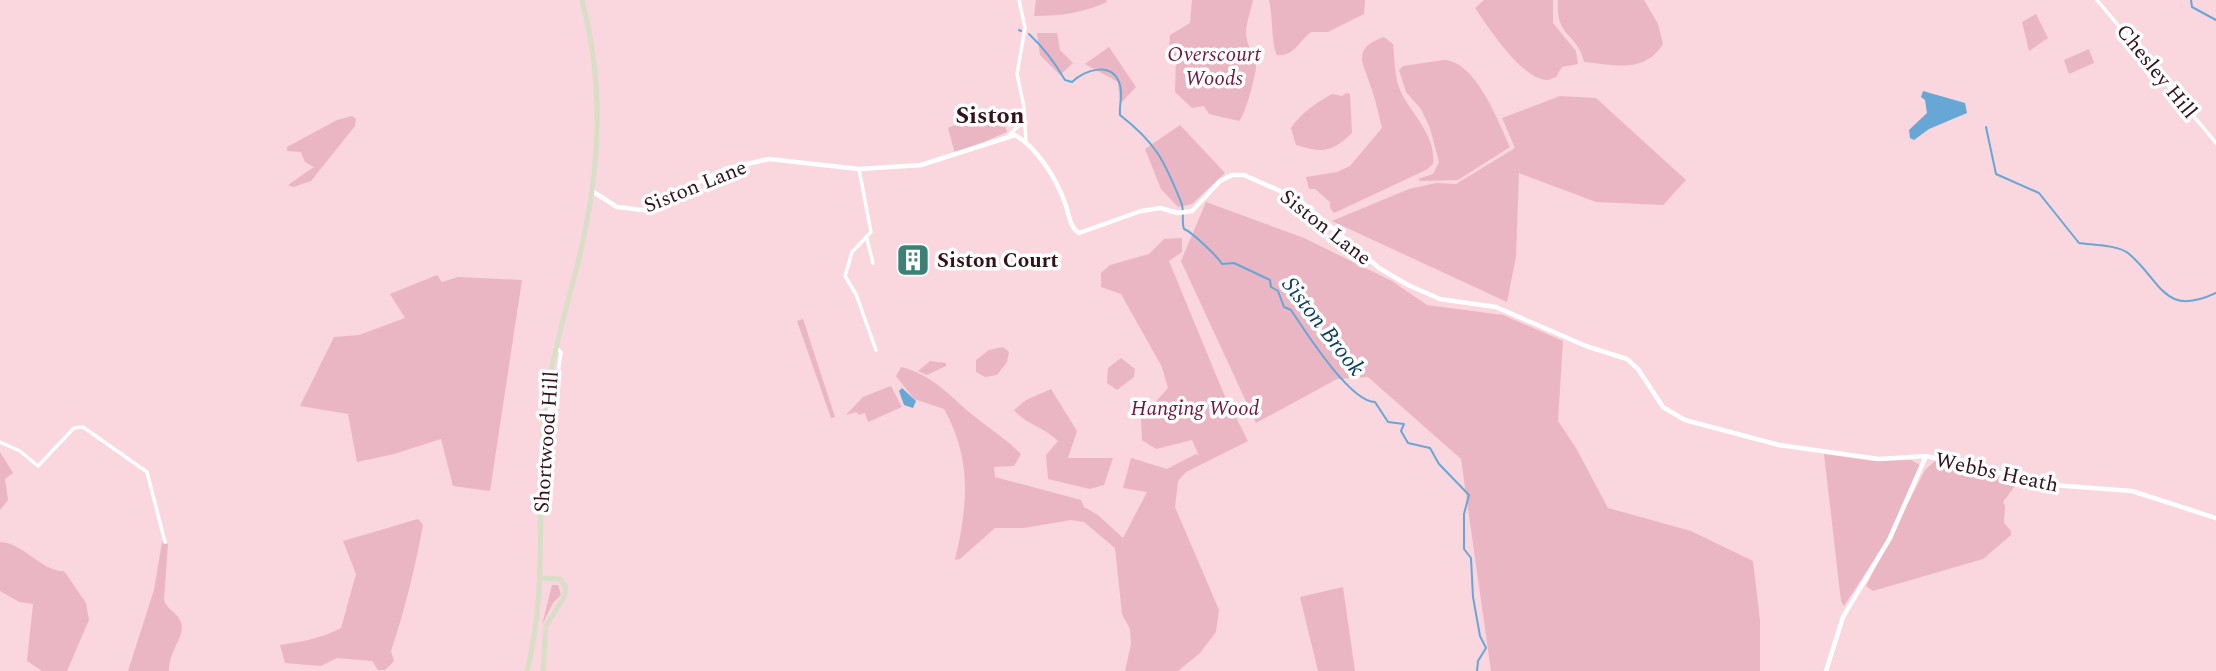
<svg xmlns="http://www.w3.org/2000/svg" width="2216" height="671" viewBox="0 0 2216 671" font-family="Spectral,serif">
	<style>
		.green { fill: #ebb6c3 }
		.water { fill: #66a7d6 }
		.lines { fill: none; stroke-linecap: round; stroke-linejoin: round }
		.stream { stroke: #66a7d6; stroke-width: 2 }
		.minor { stroke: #fff; stroke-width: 3.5 }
		.tertiary { stroke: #fff; stroke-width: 4.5 }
		.secondary { stroke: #d9dfc7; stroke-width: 5 }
		.labels { text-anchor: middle; stroke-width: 7; stroke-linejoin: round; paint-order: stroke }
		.park-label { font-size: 21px; font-style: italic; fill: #71173b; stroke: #fff }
		.street-label { font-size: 21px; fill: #32121c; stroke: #fff }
		.poi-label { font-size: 21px; font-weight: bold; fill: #32121c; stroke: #fff; text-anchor: start }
		.water-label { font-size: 23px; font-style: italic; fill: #0d4060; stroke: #fff }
		.quarter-label { font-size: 24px; font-weight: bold; fill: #32121c; stroke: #fff }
	</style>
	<rect width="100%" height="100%" fill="#fad6de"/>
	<!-- green -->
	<g class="green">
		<path d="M1036 0H1106L1107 2C1083 13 1060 16 1034 16Z"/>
		<path d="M1192 0H1253C1251 10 1246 23 1246 33 1246 44 1254 54 1256 65 1257 72 1245 116 1239 121L1209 114 1204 106 1192 108 1175 92 1176 59 1169 49 1170 35 1190 23Z"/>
		<path d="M1269 0H1365L1364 14 1328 32H1311C1299 41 1294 57 1277 55 1271 43 1273 15 1269 0Z"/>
		<path d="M1484 0H1553V23L1576 51 1578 64 1562 67 1556 77 1548 80C1522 80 1489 28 1475 8Z"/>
		<path d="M1558 0H1644L1658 24 1663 44C1644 74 1614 65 1584 62 1578 33 1555 38 1558 0Z"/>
		<polygon points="2036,14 2048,38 2029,51 2022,22"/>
		<polygon points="1037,33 1057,33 1060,50 1073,63 1060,75 1040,55"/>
		<path d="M1384 37 1393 44C1395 62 1394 82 1404 98 1416 118 1436 138 1433 164L1426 170 1334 213 1330 208V202L1315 189H1309L1306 177 1337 172 1350 166 1382 128C1379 116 1376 102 1372 90 1365 65 1349 49 1384 37Z"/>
		<polygon points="1109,47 1136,87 1120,104 1118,82 1085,64"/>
		<polygon points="2089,49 2094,63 2069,74 2064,60"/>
		<path d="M1444 60C1476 61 1499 123 1510 147L1458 180 1421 181 1418 179 1433 174 1439 162 1430 128 1421 109 1406 92 1399 70 1403 66Z"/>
		<path d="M1346 93 1350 94 1352 133C1331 153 1323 153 1296 145L1291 128C1302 112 1316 103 1332 94L1342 96Z"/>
		<polygon points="1560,96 1596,98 1686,180 1663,205 1596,202 1519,173 1516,257 1507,302 1332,221 1409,189 1436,183 1456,184 1515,148 1502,118"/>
		<polygon points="985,110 989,114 1000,110 1007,132 955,154 948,128"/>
		<polygon points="352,116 356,119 355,126 311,181 293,187 288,185 314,167 305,162 301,152 287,151 287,147 337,120"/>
		<polygon points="1180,125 1225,173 1192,204 1178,207 1161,189 1145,149"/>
		<polygon points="1206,202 1304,238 1392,281 1427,305 1503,315 1563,341 1558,421 1576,448 1608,508 1691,531 1753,561 1760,620 1760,671 1491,671 1461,459 1368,377 1337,379 1256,423 1181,261"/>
		<path d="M1182 238V252L1169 261 1223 392 1248 441 1186 472 1178 481 1175 507 1219 610 1216 632 1200 653 1178 671H1125L1131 644 1130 629 1122 614 1115 548 1084 522 1071 520 1024 528H995L960 559 955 560C968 505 972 459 944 409L914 399 896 376 901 367C932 375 947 393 969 412 987 427 1005 438 1021 454L1014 466 994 467 995 477 1081 500 1084 507 1098 515 1123 538 1147 492 1123 488 1131 458 1167 469 1196 454 1199 456 1192 440 1156 449 1142 440 1141 418 1168 388 1162 367 1121 294 1101 287V273L1110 265 1149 254 1164 239Z"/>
		<polygon points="437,275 442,282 458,277 522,280 490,491 453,486 441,439 394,454 357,462 348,414 300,406 334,337 359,335 405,318 390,294"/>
		<polygon points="803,319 835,417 831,418 797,321"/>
		<polygon points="1003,347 1009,352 1007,362 997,375 985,377 976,372 976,360 989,350"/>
		<polygon points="1121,358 1135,369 1134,377 1117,390 1107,383 1108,368"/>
		<polygon points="930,361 946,363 946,366 927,375 918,371"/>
		<polygon points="891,386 902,407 868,422 865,413 859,415 856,412 846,415 863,397"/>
		<path d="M1051 389 1077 431 1068 458H1113L1104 485 1090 489 1048 479 1046 455 1058 441C1044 427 1027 425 1014 410L1026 400Z"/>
		<polygon points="0,452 13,473 5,479 8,500 0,510"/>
		<polygon points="1824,454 1874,461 1911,460 1920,465 1885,543 1844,606 1841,601"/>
		<polygon points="1935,461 2018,482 2003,502 2005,505 2004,523 2011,531 2011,535 1983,559 1873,591 1866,586 1925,470"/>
		<path d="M418 519 423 525C415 568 405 609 391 651L394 661 385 670H378L372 661 337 658 321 666 285 663 280 645C301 642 322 638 341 628L356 574 343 541Z"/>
		<path d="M0 542C24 543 42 572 64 571L86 603 89 620 67 671H42L27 661 33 604 19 602 0 591Z"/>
		<path d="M162 542 168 544 164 600C167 610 177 612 181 622 186 636 169 649 169 671H128L154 590Z"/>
		<polygon points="552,585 558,585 561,595 553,603 542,625"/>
		<polygon points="1343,587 1355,671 1318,671 1300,597"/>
	</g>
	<!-- water -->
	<g class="water">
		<polygon points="1923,91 1965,103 1967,113 1929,129 1914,140 1910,138 1909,130 1927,113 1925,100 1921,97"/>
		<polygon points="902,388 916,401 913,408 904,405 899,391"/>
	</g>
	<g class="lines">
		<!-- stream -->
		<g class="stream">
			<polyline points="2191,0 2192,7 2216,20"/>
			<polyline points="1019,30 1021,31"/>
			<path d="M1029 34C1044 48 1054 61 1065 80L1072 82C1085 69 1113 61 1120 85 1123 95 1119 105 1120 115 1156 143 1164 160 1181 202 1185 211 1181 221 1184 229 1192 232 1218 257 1222 264L1234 263 1270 280 1271 287 1278 291 1284 307 1291 310C1305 331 1350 402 1375 402L1388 422 1404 424 1401 431 1408 443 1430 448 1439 464 1469 495 1464 514V549L1471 558 1473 597 1480 636 1486 648 1478 661 1477 671"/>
			<path d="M1986 127 1996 174 2039 193 2079 243C2092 245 2118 245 2128 253 2162 281 2163 318 2216 293"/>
		</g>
		<!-- minor -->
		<g class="minor">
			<polyline points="1019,0 1025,28 1017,74 1024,107 1026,143"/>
			<polyline points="2097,0 2216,143"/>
			<polyline points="1009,135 1023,122"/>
			<polyline points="859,169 871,232 852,252 845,276 856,294 876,350"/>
			<polyline points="867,239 873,263"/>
			<polyline points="545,411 553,409 561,352 555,347"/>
			<polyline points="0,442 20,451 38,466 74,428 83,427 147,472 165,542"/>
		</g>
		<!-- tertiary -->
		<g class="tertiary">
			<path d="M592 191 617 207 643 210 725 169 769 159 859 169 921 165 1015 135C1037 147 1057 180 1065 203 1069 214 1069 226 1079 233L1141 211 1160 208 1178 213 1192 211 1220 181 1232 175H1244L1298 199 1379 268 1408 285 1440 299 1496 307 1586 346 1627 359 1638 369 1663 407 1685 420 1779 445 1879 459 1926 456 2053 485 2132 491 2216 518"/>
			<polyline points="1826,671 1843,617 1890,538 1926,456"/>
		</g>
		<!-- secondary -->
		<g class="secondary">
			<polyline points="541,578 560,579 566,587 564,597 546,626 543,671"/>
			<path d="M527 671C549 586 535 499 545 412 551 350 573 292 585 231 601 155 602 76 582 0"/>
		</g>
	</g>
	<!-- icons -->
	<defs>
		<symbol id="building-square" viewBox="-11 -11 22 22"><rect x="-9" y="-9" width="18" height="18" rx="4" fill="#3c8176" stroke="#fff"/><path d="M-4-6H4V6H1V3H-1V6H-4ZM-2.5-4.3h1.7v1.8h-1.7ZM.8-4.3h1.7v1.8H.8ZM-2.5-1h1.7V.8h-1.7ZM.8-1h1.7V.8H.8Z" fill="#fff"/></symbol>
	</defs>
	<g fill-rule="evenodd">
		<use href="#building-square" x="894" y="241" width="38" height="38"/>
	</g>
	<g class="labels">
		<!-- park labels -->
		<g class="park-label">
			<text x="1214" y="61">Overscourt<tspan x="1214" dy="24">Woods</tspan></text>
			<text x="1195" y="415">Hanging Wood</text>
		</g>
		<!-- street labels -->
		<g class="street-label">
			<text transform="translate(2157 71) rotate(51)" y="7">Chesley Hill</text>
			<text transform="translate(695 186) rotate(-22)" y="7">Siston Lane</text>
			<text transform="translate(1326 227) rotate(38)" y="7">Siston Lane</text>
			<text transform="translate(546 442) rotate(-86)" y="7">Shortwood Hill</text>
			<text transform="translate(1997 472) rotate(12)" y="7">Webbs Heath</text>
		</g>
		<!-- poi labels -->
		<g class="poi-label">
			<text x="937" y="267">Siston Court</text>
		</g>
		<!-- water labels -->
		<g class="water-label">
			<text transform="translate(1324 326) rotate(52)" y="8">Siston Brook</text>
		</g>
		<!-- quarter labels -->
		<g class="quarter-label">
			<text x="990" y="123">Siston</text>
		</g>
	</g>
</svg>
